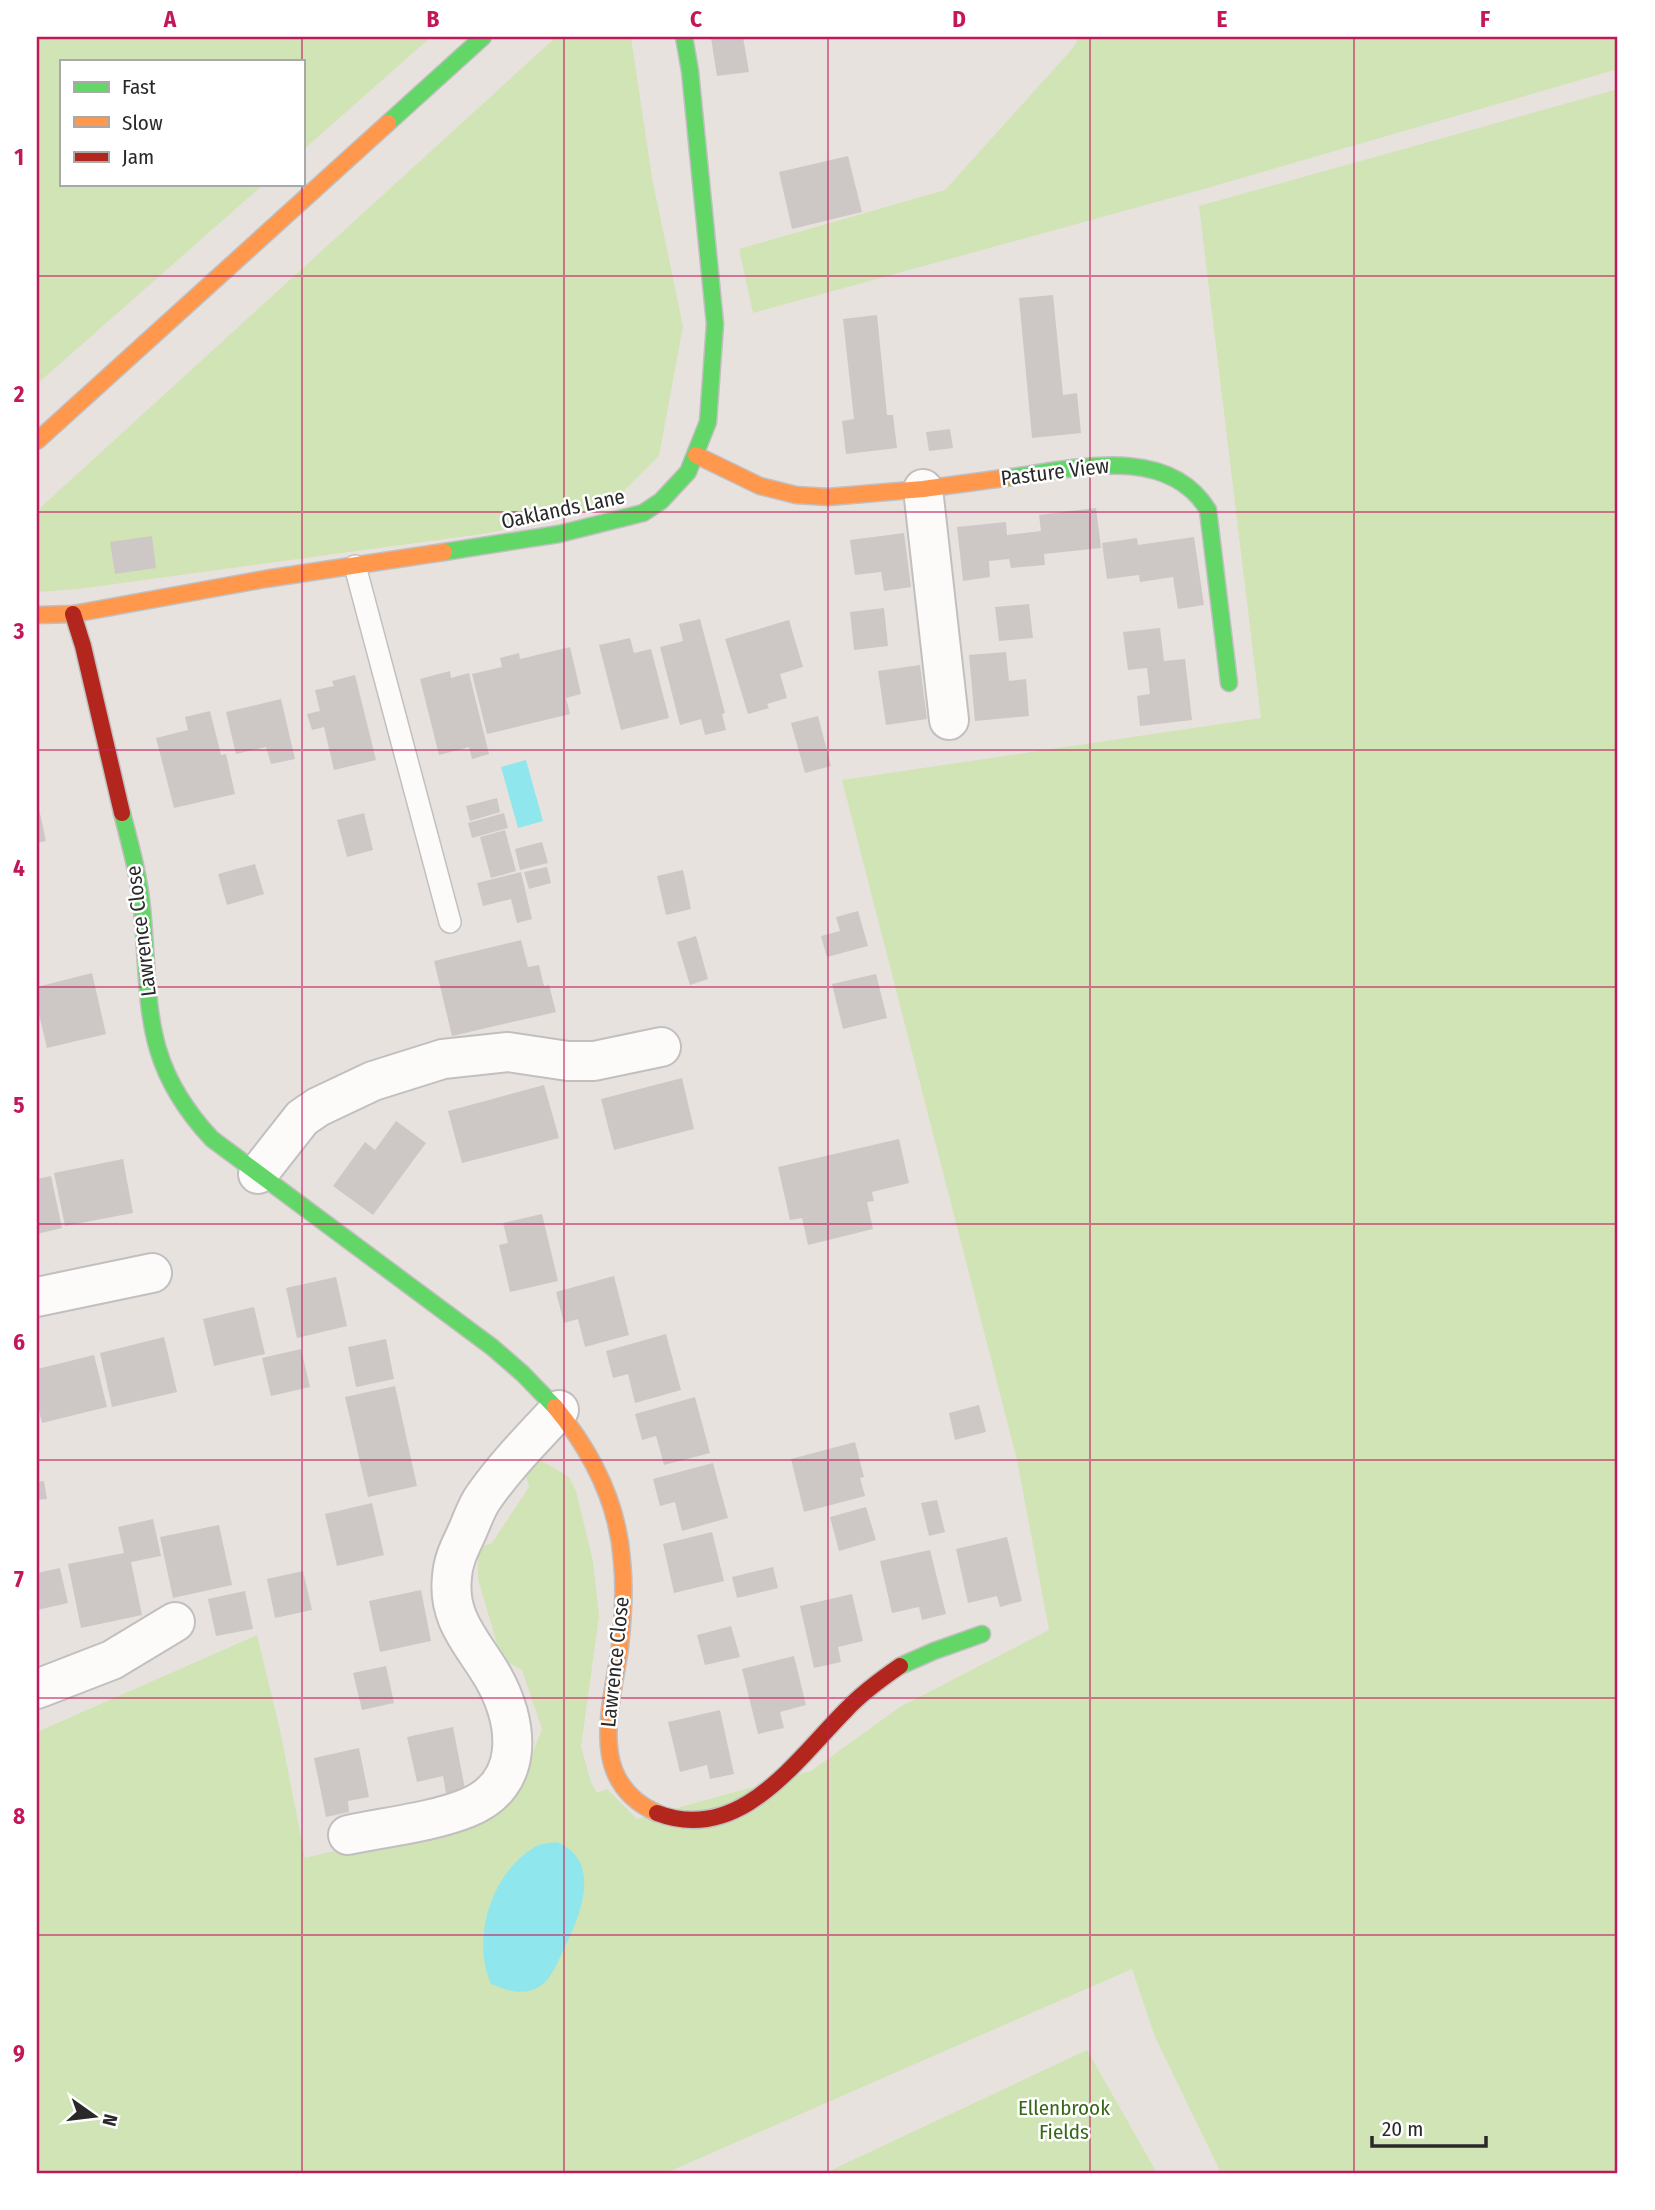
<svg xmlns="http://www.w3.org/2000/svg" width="1655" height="2210" viewBox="0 0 1655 2210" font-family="'Fira Sans Condensed',sans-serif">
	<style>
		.green { fill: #d1e4b5 }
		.water { fill: #8fe6ec }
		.building { fill: #cdc8c5 }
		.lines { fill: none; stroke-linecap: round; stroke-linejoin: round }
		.lane-casing { stroke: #c1bfc0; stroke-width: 24 }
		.street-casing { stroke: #c1bfc0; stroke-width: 42 }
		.fast-casing { stroke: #c1bfc0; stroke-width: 19 }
		.slow-casing { stroke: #c1bfc0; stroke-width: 19 }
		.jam-casing { stroke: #c1bfc0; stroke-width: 19 }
		.lane { stroke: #fcfbfa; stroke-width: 21 }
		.street { stroke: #fcfbfa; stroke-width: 38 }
		.fast { stroke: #63d668; stroke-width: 16 }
		.slow { stroke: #ff974d; stroke-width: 16 }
		.jam { stroke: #b3261e; stroke-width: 16 }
		.grid { fill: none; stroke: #c2185b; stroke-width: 2; stroke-opacity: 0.55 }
		.labels { text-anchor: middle; stroke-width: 5; stroke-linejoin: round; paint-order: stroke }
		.street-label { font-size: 21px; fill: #292929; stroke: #fff }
		.park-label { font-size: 21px; fill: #376817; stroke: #fff }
		.neatline { fill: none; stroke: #c2185b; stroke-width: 2.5 }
		.grid-label { font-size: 23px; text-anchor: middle; font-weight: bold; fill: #c2185b }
	</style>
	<rect width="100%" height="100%" fill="#e8e2de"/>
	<!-- green -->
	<g class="green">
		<polygon points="37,37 431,37 303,150 303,61 61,61 61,184 264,184 37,384"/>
		<polygon points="556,37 631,37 652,178 683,326 659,456 610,505 489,533 78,589 37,592 37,521 41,507"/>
		<polygon points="1079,37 1618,37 1618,69 1200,190 753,313 739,249 945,190 1073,48"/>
		<polygon points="1618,89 1618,2173 1221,2173 1155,2037 1132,1969 666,2173 37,2173 37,1732 257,1635 280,1730 305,1858 479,1816 521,1782 542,1729 522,1670 509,1663 498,1647 478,1579 478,1548 492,1543 529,1487 524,1469 540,1460 569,1477 576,1491 593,1561 599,1616 581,1747 591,1782 597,1793 607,1789 637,1819 811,1771 900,1707 1049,1630 1017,1460 842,780 1261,718 1199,206"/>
		<polygon points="1087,2050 1157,2173 825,2173"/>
	</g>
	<!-- water -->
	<g class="water">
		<polygon points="526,760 543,821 518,828 501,767"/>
		<path d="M556 1842C605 1860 579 1920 562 1953 556 1965 550 1982 537 1988 521 1996 507 1990 491 1984 471 1939 491 1873 535 1847 540 1844 549 1843 556 1842Z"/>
	</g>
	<!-- building -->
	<g class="building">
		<polygon points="718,37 743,37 749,72 717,76 711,38"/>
		<polygon points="848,156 862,212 792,229 779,172"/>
		<polygon points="1053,295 1063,395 1077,393 1081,433 1032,438 1019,298"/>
		<polygon points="877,315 887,415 893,415 897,448 846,454 842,421 854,419 843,319"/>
		<polygon points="950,429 953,448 929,451 926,432"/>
		<polygon points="1096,508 1101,548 1044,554 1045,565 1011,568 1009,559 989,561 990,577 963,581 957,527 1006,522 1007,535 1041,531 1039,515"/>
		<polygon points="904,533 911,587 884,591 881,572 855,575 850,540"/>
		<polygon points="152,536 156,568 115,574 110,542"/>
		<polygon points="1194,537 1204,605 1178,609 1173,577 1140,582 1139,575 1107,579 1102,543 1137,538 1138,545"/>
		<polygon points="1029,604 1033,638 999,641 995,607"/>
		<polygon points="884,608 888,646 854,650 850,612"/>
		<polygon points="700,619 725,713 722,714 726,730 705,735 701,719 680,725 660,647 683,641 679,624"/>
		<polygon points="789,620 803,667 780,674 787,698 767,704 769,708 748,714 725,639"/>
		<polygon points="1160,628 1164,661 1185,659 1192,720 1140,726 1137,696 1150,694 1147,668 1128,670 1123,632"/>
		<polygon points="630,638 634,653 651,649 669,718 621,730 599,645"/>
		<polygon points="570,647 581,694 566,698 570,714 487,734 472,674 502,667 500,658 519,653 520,659"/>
		<polygon points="1006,652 1009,681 1026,679 1029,716 975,721 969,655"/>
		<polygon points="920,665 927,719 886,725 878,671"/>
		<polygon points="450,671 451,678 469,673 489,754 472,759 469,747 439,755 420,679"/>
		<polygon points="355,675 376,760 334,770 324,727 312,730 307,714 320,711 315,690 334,686 332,681"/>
		<polygon points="281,699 295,759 271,764 266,747 236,754 226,712"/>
		<polygon points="210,711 221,755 226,754 235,794 174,808 156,738 188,730 185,717"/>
		<polygon points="818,716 831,766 805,773 791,723"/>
		<polygon points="497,798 500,812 470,821 466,806"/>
		<polygon points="37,800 46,841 37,843"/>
		<polygon points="364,813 373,850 347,857 337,820"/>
		<polygon points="504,813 508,828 472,838 468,823"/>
		<polygon points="505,830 516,871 491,878 480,837"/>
		<polygon points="542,842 548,863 520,870 515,849"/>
		<polygon points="255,864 264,894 227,905 218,874"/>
		<polygon points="547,867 551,883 529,889 524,872"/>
		<polygon points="683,870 691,909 666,915 657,876"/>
		<polygon points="521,872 532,919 517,923 511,899 483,906 477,883"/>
		<polygon points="858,911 868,946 827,957 821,936 840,931 836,917"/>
		<polygon points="696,936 708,979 690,985 677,942"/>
		<polygon points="521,940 528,967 539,965 544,986 549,985 556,1012 452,1036 434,961"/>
		<polygon points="92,973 106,1034 47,1048 37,1006 37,987"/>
		<polygon points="876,974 887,1018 843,1029 832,984"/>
		<polygon points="682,1078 694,1129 614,1150 601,1099"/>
		<polygon points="544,1085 559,1138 462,1163 448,1111"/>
		<polygon points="396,1121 426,1143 373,1215 333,1186 365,1142 375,1150"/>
		<polygon points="899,1139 909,1183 872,1192 874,1201 867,1202 873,1229 808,1245 802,1218 790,1220 778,1167"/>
		<polygon points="123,1159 133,1213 65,1226 54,1173"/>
		<polygon points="51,1176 62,1228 37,1234 37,1179"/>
		<polygon points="542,1214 558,1281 510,1292 499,1245 508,1243 503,1223"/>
		<polygon points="614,1276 629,1335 585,1347 578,1319 564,1323 556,1292"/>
		<polygon points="336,1277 347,1326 297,1338 286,1288"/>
		<polygon points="254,1307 265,1354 214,1366 203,1319"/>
		<polygon points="666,1334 681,1390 635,1403 628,1374 613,1378 606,1351"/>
		<polygon points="164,1337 177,1392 112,1407 100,1353"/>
		<polygon points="386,1339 394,1379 356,1387 348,1347"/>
		<polygon points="301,1349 310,1387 271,1396 262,1358"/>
		<polygon points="94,1355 107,1407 42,1423 37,1402 37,1369"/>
		<polygon points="395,1386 417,1486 368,1497 345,1397"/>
		<polygon points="695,1397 710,1453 664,1465 656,1436 642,1440 635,1414"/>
		<polygon points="979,1405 986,1432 955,1440 949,1413"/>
		<polygon points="855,1442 864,1477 860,1478 865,1496 804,1512 791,1459"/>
		<polygon points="713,1463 728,1518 682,1531 675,1502 660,1506 653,1479"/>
		<polygon points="44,1481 47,1499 37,1500 37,1482"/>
		<polygon points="937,1500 945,1532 929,1536 921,1503"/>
		<polygon points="372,1503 384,1555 337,1566 325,1514"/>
		<polygon points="866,1507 876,1540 839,1551 830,1517"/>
		<polygon points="153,1519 161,1556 131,1562 142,1615 81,1628 68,1564 124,1553 118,1527"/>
		<polygon points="219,1525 232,1585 173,1598 160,1537"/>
		<polygon points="712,1532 724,1581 674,1593 663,1544"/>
		<polygon points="1007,1537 1022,1601 1000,1607 997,1596 968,1603 956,1549"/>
		<polygon points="930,1550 946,1614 922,1620 919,1607 892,1613 880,1561"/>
		<polygon points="773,1567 778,1588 737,1598 732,1577"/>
		<polygon points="60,1568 68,1603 37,1610 37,1573"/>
		<polygon points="303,1571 312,1610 275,1618 267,1579"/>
		<polygon points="421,1590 431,1641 380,1652 369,1601"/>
		<polygon points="245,1591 253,1629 216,1636 208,1599"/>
		<polygon points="852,1594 863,1641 838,1647 841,1662 814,1668 800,1606"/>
		<polygon points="731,1626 740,1657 705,1665 697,1635"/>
		<polygon points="794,1656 806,1705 780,1712 784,1728 758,1734 742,1669"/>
		<polygon points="386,1666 394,1703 362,1710 353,1673"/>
		<polygon points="720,1710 734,1774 710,1779 707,1765 680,1772 668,1722"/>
		<polygon points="453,1727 465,1789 446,1793 443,1776 417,1782 407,1737"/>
		<polygon points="359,1748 369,1797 348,1801 349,1812 326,1817 314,1758"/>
	</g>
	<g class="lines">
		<defs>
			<polyline id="lane" points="355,566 450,922"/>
			<g id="street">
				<polyline points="923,489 949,720"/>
				<polyline points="258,1174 302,1118 318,1107 373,1081 443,1059 508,1052 568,1061 594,1061 661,1047"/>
				<polyline points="37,1297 152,1273"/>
				<polyline points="37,1689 112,1660 175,1622"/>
				<path d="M348 1835C385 1827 433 1822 467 1808 526 1785 519 1723 493 1677 474 1644 447 1620 452 1577 453 1560 460 1547 467 1532 472 1521 476 1508 483 1498 505 1466 533 1438 559 1410"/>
			</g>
			<g id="fast">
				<polyline points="388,123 483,37"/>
				<path d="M1004 478C1069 470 1167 442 1208 510L1229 683"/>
				<polyline points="444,552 559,534 643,513 661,501 688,472 708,422 715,324 690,71 684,37"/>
				<path d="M122 813C130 844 139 876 142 908 151 1004 140 1062 212 1139L492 1347 523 1374 555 1407"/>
				<polyline points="900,1666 934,1651 982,1634"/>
			</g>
			<g id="slow">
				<polyline points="37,441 388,123"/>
				<polyline points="696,455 760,486 796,495 828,497 923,489 1004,478"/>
				<polyline points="37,615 73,614 265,579 444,552"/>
				<path d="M555 1407C592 1452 618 1502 622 1561 625 1590 623 1619 620 1647 612 1706 585 1781 657 1813"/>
			</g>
			<g id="jam">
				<polyline points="73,614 83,646 122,813"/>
				<path d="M657 1813C740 1845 796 1760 846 1710 862 1693 881 1679 900 1666"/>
			</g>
		</defs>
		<!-- lane casing -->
		<use href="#lane" class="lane-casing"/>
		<!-- street casing -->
		<use href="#street" class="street-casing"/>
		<!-- fast casing -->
		<use href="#fast" class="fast-casing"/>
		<!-- slow casing -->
		<use href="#slow" class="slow-casing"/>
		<!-- jam casing -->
		<use href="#jam" class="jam-casing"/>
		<!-- lane -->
		<use href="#lane" class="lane"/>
		<!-- street -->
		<use href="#street" class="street"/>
		<!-- fast -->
		<use href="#fast" class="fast"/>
		<!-- slow -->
		<use href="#slow" class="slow"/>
		<!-- jam -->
		<use href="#jam" class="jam"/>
	</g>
	<!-- grid -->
	<path class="grid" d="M302 37V61M564 37V2173M828 37V2173M1090 37V2173M1354 37V2173M302 184V2173M37 276H1618M37 512H1618M37 750H1618M37 987H1618M37 1224H1618M37 1460H1618M37 1698H1618M37 1935H1618"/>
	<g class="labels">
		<!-- street labels -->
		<g class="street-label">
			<text transform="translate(1055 472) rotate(-7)" y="7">Pasture View</text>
			<text transform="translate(563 509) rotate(-12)" y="7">Oaklands Lane</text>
			<text transform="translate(141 931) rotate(-97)" y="7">Lawrence Close</text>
			<text transform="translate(615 1662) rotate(-84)" y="7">Lawrence Close</text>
		</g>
		<!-- park labels -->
		<g class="park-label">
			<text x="1064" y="2115">Ellenbrook<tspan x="1064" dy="24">Fields</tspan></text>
		</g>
	</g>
	<!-- border -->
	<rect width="1655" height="2210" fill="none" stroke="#ffffff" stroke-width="77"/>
	<!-- legend -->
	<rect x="60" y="60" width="245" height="126" fill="#ffffff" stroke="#a9a9a9" stroke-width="2"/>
	<rect x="74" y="82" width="35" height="10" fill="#63d668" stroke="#a9a9a9" stroke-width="2"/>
	<text x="122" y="94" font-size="21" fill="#292929">Fast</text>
	<rect x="74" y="117" width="35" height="10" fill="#ff974d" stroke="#a9a9a9" stroke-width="2"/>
	<text x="122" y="130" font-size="21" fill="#292929">Slow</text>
	<rect x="74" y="152" width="35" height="10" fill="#b3261e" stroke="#a9a9a9" stroke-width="2"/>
	<text x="122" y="164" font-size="21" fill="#292929">Jam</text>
	<!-- north arrow -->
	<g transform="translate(94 2116) rotate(104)" stroke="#ffffff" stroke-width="5" paint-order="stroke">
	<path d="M0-5L12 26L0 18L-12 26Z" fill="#292929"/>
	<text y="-10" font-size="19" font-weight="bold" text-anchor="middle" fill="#292929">N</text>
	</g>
	<!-- scale -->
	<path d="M1372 2136v10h114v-10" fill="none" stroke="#292929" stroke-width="3.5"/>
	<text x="1382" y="2136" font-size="21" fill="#292929" stroke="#ffffff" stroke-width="5" paint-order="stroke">20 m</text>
	<rect x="38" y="38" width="1578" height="2134" class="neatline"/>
	<g class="grid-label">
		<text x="170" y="27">A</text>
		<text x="433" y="27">B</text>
		<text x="696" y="27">C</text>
		<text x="959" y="27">D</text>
		<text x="1222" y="27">E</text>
		<text x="1485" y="27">F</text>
		<text x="19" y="165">1</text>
		<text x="19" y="402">2</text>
		<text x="19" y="639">3</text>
		<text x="19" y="876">4</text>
		<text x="19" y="1113">5</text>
		<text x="19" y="1350">6</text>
		<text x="19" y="1587">7</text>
		<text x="19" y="1824">8</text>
		<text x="19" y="2061">9</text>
	</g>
</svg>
